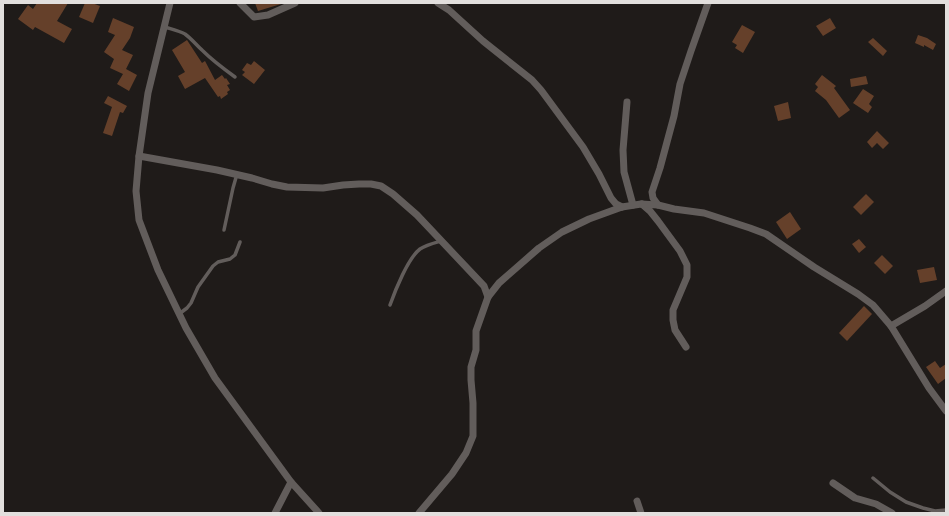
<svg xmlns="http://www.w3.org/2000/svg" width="949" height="516" viewBox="0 0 949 516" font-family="Cabin,sans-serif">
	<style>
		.building { fill: #65402a }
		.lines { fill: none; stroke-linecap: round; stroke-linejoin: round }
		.lane { stroke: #625d5b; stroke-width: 3.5 }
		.street { stroke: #625d5b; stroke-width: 7 }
	</style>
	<rect width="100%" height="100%" fill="#1f1b19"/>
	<!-- building -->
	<g class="building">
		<polygon points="37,3 68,3 57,21 72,29 64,43 35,27 33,30 18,19 28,5 33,9"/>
		<polygon points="85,3 92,3 100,6 93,23 79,17"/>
		<polygon points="255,3 281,3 281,4 258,11"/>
		<polygon points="113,18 134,27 130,38 122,50 133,55 126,69 137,75 129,91 117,84 123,74 110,68 114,59 104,52 115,35 108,32"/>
		<polygon points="830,18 836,28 823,36 816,26"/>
		<polygon points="742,25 755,32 743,53 735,48 737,45 732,42"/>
		<polygon points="918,35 927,38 936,44 933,50 924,45 924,47 915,43"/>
		<polygon points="873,38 887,51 883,56 868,42"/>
		<polygon points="187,40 202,63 205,61 215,80 222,75 225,79 226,78 230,84 227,85 230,90 227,92 228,94 221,99 220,96 218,97 205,78 185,89 178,76 185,72 172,50"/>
		<polygon points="254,61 265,70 254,84 242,75 245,72 242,70 247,63 251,65"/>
		<polygon points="822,75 836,86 834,88 850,110 839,118 826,100 815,91 818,87 815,84"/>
		<polygon points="866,76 868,84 851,87 850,79"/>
		<polygon points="863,89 874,96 869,104 872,107 868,113 853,103"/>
		<polygon points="108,96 127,106 123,113 120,112 112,136 103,133 112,107 104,103"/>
		<polygon points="788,102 791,118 778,121 774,106"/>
		<polygon points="877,131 889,143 883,149 877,143 872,148 867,142"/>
		<polygon points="866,194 874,202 861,215 853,207"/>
		<polygon points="790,212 801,229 787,239 776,222"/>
		<polygon points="859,239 866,247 859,253 852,244"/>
		<polygon points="882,255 893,266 885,274 874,263"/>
		<polygon points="934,267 937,280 920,283 917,270"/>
		<polygon points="864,306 872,314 847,341 839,333"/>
		<polygon points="935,361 940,368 946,364 946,378 938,384 926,367"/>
	</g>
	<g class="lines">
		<!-- lane -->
		<g class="lane">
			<path d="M165 27C171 29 179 31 185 34 192 39 197 46 203 51 213 61 224 69 235 77"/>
			<polyline points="224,230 233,188 237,174"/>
			<path d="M390 305C395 291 408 258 420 249 426 245 434 243 441 241"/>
			<polyline points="179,314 187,308 191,303 198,287 213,266 218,262 230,259 235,255 240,242"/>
			<polyline points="873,478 890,492 906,502 923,508 935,511 946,510"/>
		</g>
		<!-- street -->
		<g class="street">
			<polyline points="170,3 148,93 139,156 136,191 139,220 158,270 186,328 215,378 291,482 319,513"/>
			<polyline points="240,3 254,17 268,15 295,3"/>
			<polyline points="438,3 449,10 483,41 493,49 532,80 541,90 583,147 599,174 611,198 616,204 622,207"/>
			<polyline points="627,102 623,150 624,172 633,205"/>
			<polyline points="139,156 217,170 252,178 272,184 287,187 323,188 343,185 359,184 371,184 381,186 393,194 417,215 484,286 488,297"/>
			<polyline points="642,204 650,211 658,221 680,251 687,265 687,277 673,310 673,320 675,330 686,347"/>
			<polyline points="658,205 653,198 652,192 660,168 674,116 680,84 691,51 708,3"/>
			<polyline points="891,326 925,306 946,291"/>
			<polyline points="833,483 855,498 876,504 892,513"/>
			<polyline points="637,501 641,513"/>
			<polyline points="275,513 291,482"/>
			<polyline points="419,513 452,474 466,453 473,436 473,403 471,380 471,367 476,350 476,331 488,297 499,283 539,248 562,232 589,219 622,207 641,204 658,205 674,209 704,213 750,228 766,234 814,267 858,294 873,305 891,326 929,388 946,411"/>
		</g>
	</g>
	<!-- border -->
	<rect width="949" height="516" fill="none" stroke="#e2dfdd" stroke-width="8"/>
</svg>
